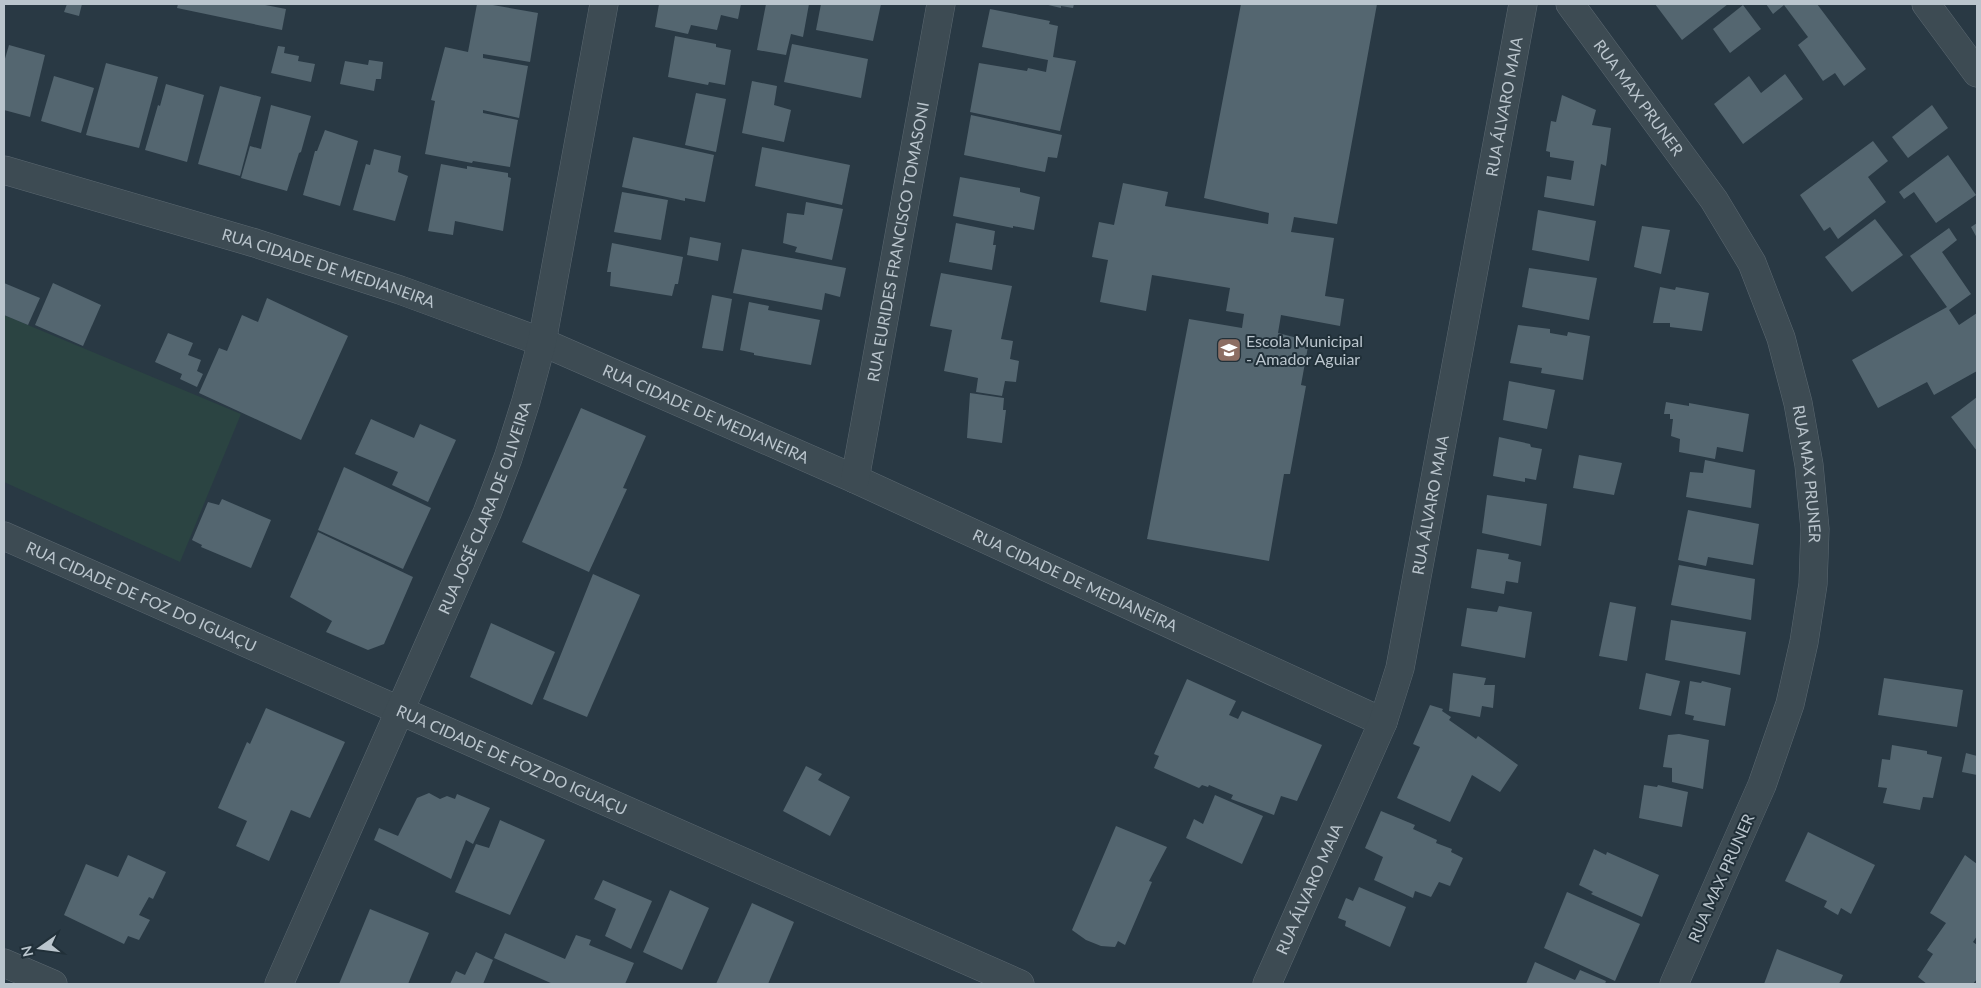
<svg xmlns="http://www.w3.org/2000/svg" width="1981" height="988" viewBox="0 0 1981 988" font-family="Lato,sans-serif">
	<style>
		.green { fill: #2b4442 }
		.building { fill: #546670 }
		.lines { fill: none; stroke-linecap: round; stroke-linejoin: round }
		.minor-casing { stroke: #5b6871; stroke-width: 29 }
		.minor { stroke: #3d4b53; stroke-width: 28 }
		.labels { text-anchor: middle; stroke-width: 4; stroke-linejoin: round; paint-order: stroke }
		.street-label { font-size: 16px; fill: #bac5cd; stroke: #213039 }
		.poi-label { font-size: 16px; fill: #bac5cd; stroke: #213039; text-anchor: start }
	</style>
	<rect width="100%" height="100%" fill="#293944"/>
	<!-- green -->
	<polygon class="green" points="4,315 241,414 180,562 4,482"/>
	<!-- building -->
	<g class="building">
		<polygon points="67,4 82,4 79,16 64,12"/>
		<polygon points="178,4 260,4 286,9 282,30 177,8"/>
		<polygon points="477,4 487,4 538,13 530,62 483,54 483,58 528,66 519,118 483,110 483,113 518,120 510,167 473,161 472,163 425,154 435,101 431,100 445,47 468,52"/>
		<polygon points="659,4 741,4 738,19 721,15 717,30 691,25 688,34 655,27"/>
		<polygon points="766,4 809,4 803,37 791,34 786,55 757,50"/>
		<polygon points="821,4 881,4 873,41 816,30"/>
		<polygon points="1044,4 1074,4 1073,8 1061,6 1061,8"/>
		<polygon points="1241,4 1377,4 1337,224 1294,217 1291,232 1334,238 1325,296 1344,299 1340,326 1281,315 1278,333 1309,341 1301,385 1306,386 1290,474 1284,474 1269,561 1147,539 1189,319 1242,328 1244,314 1226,311 1230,288 1152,275 1146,311 1100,302 1108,260 1092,257 1099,222 1114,225 1123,183 1168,192 1165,206 1268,224 1269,213 1204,198"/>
		<polygon points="1655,4 1728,4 1682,40"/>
		<polygon points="1766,4 1817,4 1866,69 1844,86 1835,73 1823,81 1798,45 1808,37 1784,5 1773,14"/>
		<polygon points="1743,5 1761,29 1730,53 1713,29"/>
		<polygon points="990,9 1050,21 1049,24 1058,26 1053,57 1076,61 1060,131 970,112 979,63 1027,71 1028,68 1046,72 1048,60 982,47"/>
		<polygon points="675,36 716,44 716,47 731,50 725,85 709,82 708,85 668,77"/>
		<polygon points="792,44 868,59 861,98 784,82"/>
		<polygon points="9,45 45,55 30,117 4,110 4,62"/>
		<polygon points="278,46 285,47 284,53 299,56 298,61 315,64 311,82 271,73"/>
		<polygon points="369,60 383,62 381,79 376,79 374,91 340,84 345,61 368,65"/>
		<polygon points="106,63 158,77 139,148 86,135"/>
		<polygon points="1785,74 1803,99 1743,144 1714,104 1749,76 1761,93"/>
		<polygon points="54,76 94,88 81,133 41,121"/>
		<polygon points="752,81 777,86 774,105 791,110 784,142 742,133"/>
		<polygon points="166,84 204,95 187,162 145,150 158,105 160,106"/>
		<polygon points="220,86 261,97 240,176 198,164"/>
		<polygon points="696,93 726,99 716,152 685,145"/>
		<polygon points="1562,95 1596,110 1592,125 1611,128 1606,166 1601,164 1594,206 1544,197 1547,176 1571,180 1574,161 1550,157 1550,152 1546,151 1551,121 1556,122"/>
		<polygon points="271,105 311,116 301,152 299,153 287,191 241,178 250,146 261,149"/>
		<polygon points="1932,105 1948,128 1908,158 1892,137"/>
		<polygon points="971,115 1062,135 1057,158 1048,157 1045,172 964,155"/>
		<polygon points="325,130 358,141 340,206 303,195 315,151 317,151"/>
		<polygon points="633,137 714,155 705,202 685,198 685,201 622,187"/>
		<polygon points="1873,141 1888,161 1868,177 1886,202 1838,239 1830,227 1824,231 1800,195"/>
		<polygon points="762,147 850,165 842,205 755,186"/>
		<polygon points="374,149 401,156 398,172 408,176 395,221 353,210 366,164 370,165"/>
		<polygon points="1948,155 1976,195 1936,223 1914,192 1904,199 1899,192"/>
		<polygon points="441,164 467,169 467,166 508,173 508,177 511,178 503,231 455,221 453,235 428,231"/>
		<polygon points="960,177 1020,188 1020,192 1040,197 1034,230 1013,226 1013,228 953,216"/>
		<polygon points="622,192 668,200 661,240 614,232"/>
		<polygon points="806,202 843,209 832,260 795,252 797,247 783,243 787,213 804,215"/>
		<polygon points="1538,210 1596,221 1589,261 1532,250"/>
		<polygon points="1875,219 1903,255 1852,292 1825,257"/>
		<polygon points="956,223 995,231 993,245 996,245 992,270 949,262"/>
		<polygon points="1977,223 1977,238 1971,227"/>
		<polygon points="1642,226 1670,230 1661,274 1634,267"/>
		<polygon points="1949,228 1957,240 1942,252 1971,294 1949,310 1959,325 1977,313 1977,371 1934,395 1927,382 1878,408 1852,360 1947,307 1910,256"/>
		<polygon points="690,237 721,243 718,261 687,255"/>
		<polygon points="612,243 683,257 678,284 675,284 672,296 610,286 611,272 607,272"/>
		<polygon points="742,249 846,268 840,297 825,293 822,310 733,293"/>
		<polygon points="1529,268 1597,278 1589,320 1522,307"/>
		<polygon points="941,273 1012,286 1001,339 1013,341 1010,359 1019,361 1016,382 1005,381 1002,396 976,392 978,378 944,371 952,330 930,326"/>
		<polygon points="4,283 40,298 28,325 4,315"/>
		<polygon points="53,283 101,305 83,346 35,325"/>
		<polygon points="1660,287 1675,290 1676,287 1709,293 1702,331 1670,327 1670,323 1653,323"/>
		<polygon points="712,295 732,299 723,351 702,348"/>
		<polygon points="267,298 348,336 301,440 199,393 219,348 227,351 242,315 258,322"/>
		<polygon points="749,302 769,306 768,310 820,320 811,365 754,355 754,353 740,350"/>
		<polygon points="1518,325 1550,329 1550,333 1567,336 1568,332 1590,336 1583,380 1541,373 1542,368 1510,363"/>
		<polygon points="168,333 193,343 188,355 201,360 197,371 203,374 197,387 180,379 182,374 155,362"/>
		<polygon points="1509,381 1555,390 1547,429 1503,420"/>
		<polygon points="970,393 1004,398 1003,410 1006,410 1002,443 967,438"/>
		<polygon points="1977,397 1977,451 1951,417"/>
		<polygon points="1666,402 1689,406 1689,403 1749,414 1743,452 1717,447 1715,459 1679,452 1680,439 1671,436 1673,419 1670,419 1670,414 1664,414"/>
		<polygon points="581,408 646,436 623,488 627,489 589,572 522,542"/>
		<polygon points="371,419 414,438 420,424 456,440 428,502 392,485 398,472 355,454"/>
		<polygon points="1499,437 1530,444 1531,447 1542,449 1536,480 1525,478 1525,482 1493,476"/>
		<polygon points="1579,455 1622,463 1614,495 1573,488"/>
		<polygon points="1705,460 1755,470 1751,508 1686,497 1690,472 1703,473"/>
		<polygon points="344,467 431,508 403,569 318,530"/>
		<polygon points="1487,495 1547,504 1541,546 1482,533"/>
		<polygon points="222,499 271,520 251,568 201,547 202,545 192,540 208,502 219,505"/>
		<polygon points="1688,510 1759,524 1753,565 1708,557 1706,566 1678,560"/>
		<polygon points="318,532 413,577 384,644 368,650 326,632 332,621 290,597"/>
		<polygon points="1477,549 1509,554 1508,559 1521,562 1518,583 1506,581 1504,594 1471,588"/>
		<polygon points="1679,565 1755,579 1751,620 1671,605"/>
		<polygon points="593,574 640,595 587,717 543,699"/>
		<polygon points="1610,602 1636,607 1627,661 1599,656"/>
		<polygon points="1499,606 1532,612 1525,658 1461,646 1467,608 1497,612"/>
		<polygon points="1671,620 1746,632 1740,675 1665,660"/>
		<polygon points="491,623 555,652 532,705 470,677"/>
		<polygon points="1453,673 1486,678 1484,685 1495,685 1493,708 1482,706 1480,717 1449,711"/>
		<polygon points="1646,673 1680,681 1671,716 1639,709"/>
		<polygon points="1884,678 1963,690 1957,727 1878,715"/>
		<polygon points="1187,679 1236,701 1229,715 1238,719 1242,711 1322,745 1297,801 1281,796 1274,815 1231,799 1233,795 1209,785 1208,787 1202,785 1199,788 1154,768 1159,756 1154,754"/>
		<polygon points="1690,681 1701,683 1702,681 1731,688 1725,726 1693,720 1694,716 1685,714"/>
		<polygon points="1430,705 1443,709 1442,711 1451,717 1449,720 1476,739 1478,736 1518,765 1500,792 1472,775 1450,822 1397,798 1420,747 1413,744"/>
		<polygon points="266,708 345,742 310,818 291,810 269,861 236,846 247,821 218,808 247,742 250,744"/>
		<polygon points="1679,734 1709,740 1703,789 1672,782 1672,768 1663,767 1668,735"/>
		<polygon points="1892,745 1927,751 1927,754 1942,757 1933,798 1923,797 1920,810 1883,803 1887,788 1878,787 1882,759 1890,760"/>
		<polygon points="1966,753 1977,756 1977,775 1962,772"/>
		<polygon points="806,766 822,774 818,780 850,797 830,836 783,811"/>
		<polygon points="1644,785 1657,787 1658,785 1688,792 1682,827 1639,818"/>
		<polygon points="429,793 440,799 447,796 455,799 457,794 490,808 473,844 466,840 451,879 374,840 379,828 398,836 417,798"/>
		<polygon points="1215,795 1263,816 1242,864 1186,838 1194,819 1203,824"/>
		<polygon points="1381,811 1415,825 1413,829 1437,840 1436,843 1452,849 1451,852 1463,858 1450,886 1439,882 1431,897 1415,891 1413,898 1374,880 1383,857 1365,848"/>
		<polygon points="500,820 545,840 510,915 455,892 476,844 489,848"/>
		<polygon points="1116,826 1167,847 1149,881 1152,882 1125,945 1118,941 1115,947 1101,946 1086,940 1072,930"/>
		<polygon points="1808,832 1875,865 1851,914 1841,908 1838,915 1824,907 1827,901 1785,881"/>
		<polygon points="1594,849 1606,855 1607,852 1659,875 1642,917 1591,894 1593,892 1579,885"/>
		<polygon points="128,855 166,872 153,899 149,897 139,915 150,920 139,940 128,936 124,944 64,915 86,864 118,877"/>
		<polygon points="1965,855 1977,864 1977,936 1973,942 1977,945 1977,979 1973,984 1927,984 1918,977 1933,954 1927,950 1946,923 1930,913"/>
		<polygon points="603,880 652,901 631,949 605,936 616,909 594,899"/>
		<polygon points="1359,887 1406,907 1390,947 1345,926 1346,921 1338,918 1346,898 1353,901"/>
		<polygon points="670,890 709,908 682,970 643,952"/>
		<polygon points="1567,892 1640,924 1615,981 1544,948"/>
		<polygon points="752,903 794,922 768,984 716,984"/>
		<polygon points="370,909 429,933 408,984 339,984"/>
		<polygon points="505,933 565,959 576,935 591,940 589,945 634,963 625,984 553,984 494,958"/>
		<polygon points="1777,949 1843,975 1839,984 1764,984"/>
		<polygon points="476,952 493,960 483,984 450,984 456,971 465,975"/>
		<polygon points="1535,962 1575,980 1580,970 1606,981 1605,984 1526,984"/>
	</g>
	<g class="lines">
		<defs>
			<g id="minor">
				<path id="s1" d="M1570 4 1714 200 1752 263 1781 338 1798 403 1809 465 1815 529 1813 584 1804 642 1790 704 1762 785 1674 984"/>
				<polyline points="1926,4 1977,73"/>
				<path id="s2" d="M4 170 255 243 400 290 542 342 855 479 1383 722"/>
				<path id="s3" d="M855 479 941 4"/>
				<path id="s4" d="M4 536 1020 984"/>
				<polyline points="4,963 53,984"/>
				<path id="s5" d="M279 984 487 513 508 458 526 401 542 342 604 4"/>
				<path id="s6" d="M1267 984 1383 722 1400 668 1523 4"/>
			</g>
		</defs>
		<!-- minor casing -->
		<use href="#minor" class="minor-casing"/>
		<!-- minor -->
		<use href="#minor" class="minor"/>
	</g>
	<!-- icons -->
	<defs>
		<symbol id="school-square" viewBox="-11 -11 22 22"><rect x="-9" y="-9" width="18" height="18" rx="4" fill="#8d6e63" stroke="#213039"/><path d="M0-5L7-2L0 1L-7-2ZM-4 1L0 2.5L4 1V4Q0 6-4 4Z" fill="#fff"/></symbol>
	</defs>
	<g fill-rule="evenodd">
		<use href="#school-square" x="1215" y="336" width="28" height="28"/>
	</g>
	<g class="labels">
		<!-- street labels -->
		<g class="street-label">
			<text dy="6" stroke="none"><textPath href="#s1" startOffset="116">RUA MAX PRUNER</textPath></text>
			<text dy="6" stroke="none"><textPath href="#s6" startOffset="914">RUA ÁLVARO MAIA</textPath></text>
			<text dy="6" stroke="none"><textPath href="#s3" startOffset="241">RUA EURIDES FRANCISCO TOMASONI</textPath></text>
			<text dy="6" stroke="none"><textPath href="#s2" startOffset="339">RUA CIDADE DE MEDIANEIRA</textPath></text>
			<text dy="6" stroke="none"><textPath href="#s2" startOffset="744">RUA CIDADE DE MEDIANEIRA</textPath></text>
			<text dy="6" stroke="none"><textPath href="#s1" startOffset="536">RUA MAX PRUNER</textPath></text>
			<text dy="6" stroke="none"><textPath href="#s6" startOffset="509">RUA ÁLVARO MAIA</textPath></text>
			<text dy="6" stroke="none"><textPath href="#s5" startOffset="519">RUA JOSÉ CLARA DE OLIVEIRA</textPath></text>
			<text dy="6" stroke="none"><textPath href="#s2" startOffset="1149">RUA CIDADE DE MEDIANEIRA</textPath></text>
			<text dy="6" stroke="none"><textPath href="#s4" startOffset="150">RUA CIDADE DE FOZ DO IGUAÇU</textPath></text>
			<text dy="6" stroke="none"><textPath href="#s4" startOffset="555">RUA CIDADE DE FOZ DO IGUAÇU</textPath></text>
			<text transform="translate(1721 878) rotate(-66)" y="6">RUA MAX PRUNER</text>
			<text dy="6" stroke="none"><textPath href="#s6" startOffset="104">RUA ÁLVARO MAIA</textPath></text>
		</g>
		<!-- poi labels -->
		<g class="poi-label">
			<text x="1246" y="347">Escola Municipal<tspan x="1246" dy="18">- Amador Aguiar</tspan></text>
		</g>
	</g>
	<!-- border -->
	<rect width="1981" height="988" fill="none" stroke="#bac5cd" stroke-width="10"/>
	<!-- north arrow -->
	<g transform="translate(40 948) rotate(256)" stroke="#213039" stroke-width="4" paint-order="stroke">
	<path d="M0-4L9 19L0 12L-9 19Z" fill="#bac5cd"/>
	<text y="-8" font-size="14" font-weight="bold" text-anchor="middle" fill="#bac5cd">N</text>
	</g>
</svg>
